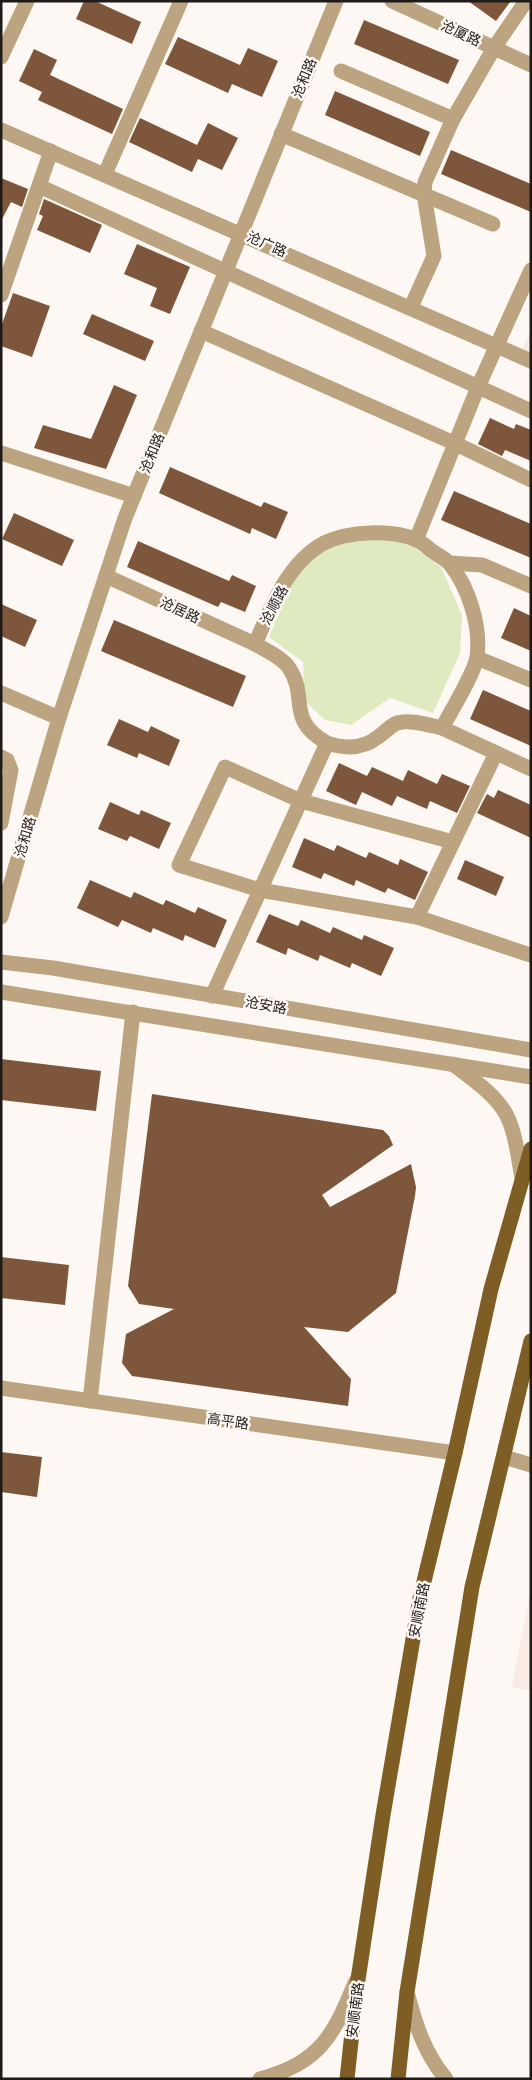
<svg xmlns="http://www.w3.org/2000/svg" width="532" height="2080" viewBox="0 0 532 2080" font-family="Manrope,'Noto Sans SC',sans-serif">
	<style>
		.built { fill: #f9ebe3 }
		.green { fill: #dfeac1 }
		.building { fill: #7d563c }
		.lines { fill: none; stroke-linecap: round; stroke-linejoin: round }
		.minor { stroke: #bba47f; stroke-width: 15 }
		.major { stroke: #7e5e24; stroke-width: 15 }
		.labels { text-anchor: middle; stroke-width: 5; stroke-linejoin: round; paint-order: stroke }
		.street-label { font-size: 14px; fill: #1e1b19; stroke: #fef8f4 }
	</style>
	<rect width="100%" height="100%" fill="#fef8f4"/>
	<!-- built -->
	<g class="built">
		<polygon points="531,330 531,361 519,356"/>
		<polygon points="531,1586 531,1691 512,1687"/>
	</g>
	<!-- green -->
	<polygon class="green" points="357,537 405,541 441,567 462,615 460,653 433,713 390,698 351,725 325,720 304,700 303,662 269,637 295,576 322,547"/>
	<!-- building -->
	<g class="building">
		<polygon points="84,1 95,1 141,22 132,44 76,19"/>
		<polygon points="468,1 511,1 496,21"/>
		<polygon points="364,20 459,60 448,84 354,44"/>
		<polygon points="178,37 240,65 248,48 278,61 262,97 232,84 228,93 165,64"/>
		<polygon points="34,49 57,60 50,75 123,109 112,134 38,100 42,92 19,81"/>
		<polygon points="335,91 430,132 420,156 325,115"/>
		<polygon points="140,118 197,145 208,123 238,138 222,170 198,159 192,172 129,142"/>
		<polygon points="451,150 531,184 531,212 441,174"/>
		<polygon points="1,178 28,189 22,207 11,202 1,221"/>
		<polygon points="44,199 102,225 90,253 37,230 43,216 39,214"/>
		<polygon points="137,244 190,267 170,314 150,306 157,288 124,274"/>
		<polygon points="13,293 50,306 32,357 1,346 1,327"/>
		<polygon points="92,314 154,341 145,361 83,334"/>
		<polygon points="114,385 137,395 106,469 34,448 43,425 91,439"/>
		<polygon points="490,418 514,429 516,424 531,430 531,461 505,450 502,456 478,444"/>
		<polygon points="170,467 261,507 264,502 288,512 276,539 252,528 250,534 159,493"/>
		<polygon points="454,491 531,524 531,558 441,520"/>
		<polygon points="14,513 74,540 62,566 2,539"/>
		<polygon points="138,541 229,581 232,575 256,586 245,612 221,602 218,607 127,567"/>
		<polygon points="1,604 37,620 25,647 1,636"/>
		<polygon points="514,608 531,616 531,651 501,638"/>
		<polygon points="114,620 246,676 233,707 101,651"/>
		<polygon points="483,690 531,711 531,746 470,719"/>
		<polygon points="119,719 148,732 151,726 180,740 169,766 139,753 137,758 107,745"/>
		<polygon points="339,763 367,776 372,767 403,781 408,770 437,784 442,774 470,786 457,813 430,801 427,809 397,796 392,806 362,792 356,805 326,791"/>
		<polygon points="498,790 531,805 531,838 477,813 487,794 494,798"/>
		<polygon points="110,802 139,815 141,810 171,823 159,849 130,836 127,841 98,829"/>
		<polygon points="304,838 334,851 337,845 366,858 369,852 398,865 400,859 428,872 415,900 388,888 385,893 356,880 354,886 324,873 321,879 292,867"/>
		<polygon points="465,860 504,877 496,896 457,879"/>
		<polygon points="90,880 131,898 134,892 163,905 166,900 195,913 198,907 227,920 215,948 185,935 183,941 153,928 151,933 122,920 118,927 77,908"/>
		<polygon points="269,914 298,926 301,920 330,933 333,927 362,940 364,935 394,948 381,976 352,963 350,968 320,955 318,961 288,948 286,955 256,942"/>
		<polygon points="1,1059 101,1071 96,1111 1,1100"/>
		<polygon points="152,1094 383,1130 389,1136 393,1145 322,1195 330,1207 411,1164 416,1187 415,1196 396,1293 348,1332 304,1327 351,1379 348,1406 132,1376 122,1363 126,1334 174,1309 139,1304 128,1286"/>
		<polygon points="1,1257 69,1265 65,1305 1,1298"/>
		<polygon points="1,1452 42,1457 37,1497 1,1492"/>
	</g>
	<g class="lines">
		<!-- minor -->
		<g class="minor">
			<polyline points="392,1 531,65"/>
			<polyline points="1,57 27,1"/>
			<polyline points="341,71 453,119"/>
			<polyline points="1,130 531,361"/>
			<polyline points="281,134 493,224"/>
			<polyline points="105,174 181,1"/>
			<polyline points="39,186 531,411"/>
			<polyline points="1,295 51,151"/>
			<polyline points="411,307 434,256 424,194 425,182 453,119 494,48 526,1"/>
			<polyline points="201,331 454,443 531,480"/>
			<polyline points="1,453 134,496"/>
			<polyline points="416,540 478,387 531,270"/>
			<polyline points="450,563 482,565 531,586"/>
			<polyline points="106,576 255,644"/>
			<polyline points="477,658 531,680"/>
			<polyline points="1,693 59,718"/>
			<polyline points="442,728 531,769"/>
			<polyline points="1,757 7,760 11,770 1,823"/>
			<polyline points="453,842 301,801 225,767 179,865 260,890 417,917 530,955"/>
			<polyline points="1,917 59,718 125,518 336,1"/>
			<polyline points="417,917 496,753"/>
			<polyline points="1,962 53,968 531,1050"/>
			<polyline points="1,992 531,1077"/>
			<path d="M212 996 327 743C285 719 309 697 289 668 283 658 265 650 255 644 271 608 287 563 324 543 348 531 393 529 417 540 423 543 429 549 435 553 440 556 447 560 450 564 469 588 481 626 477 657 474 674 451 711 442 728 428 725 410 719 397 723 390 726 384 733 378 737 363 749 345 749 327 743"/>
			<path d="M453 1064C472 1079 494 1093 506 1114 516 1133 518 1158 522 1178"/>
			<polyline points="1,1388 455,1453"/>
			<polyline points="90,1401 133,1012"/>
			<polyline points="504,1457 531,1465"/>
			<path d="M407 1992C416 2026 424 2052 446 2079"/>
			<path d="M260 2079C321 2062 333 2036 356 1981"/>
		</g>
		<!-- major -->
		<g class="major">
			<polyline points="347,2079 357,1986 383,1815 420,1598 455,1453 491,1289 531,1149"/>
			<polyline points="398,2079 407,1992 472,1587 531,1341"/>
		</g>
	</g>
	<g class="labels">
		<!-- street labels -->
		<g class="street-label">
			<text transform="translate(461 33) rotate(25)" y="5">沧厦路</text>
			<text transform="translate(304 78) rotate(-68)" y="5">沧和路</text>
			<text transform="translate(267 244) rotate(24)" y="5">沧广路</text>
			<text transform="translate(152 453) rotate(-68)" y="5">沧和路</text>
			<text transform="translate(274 605) rotate(-62)" y="5">沧顺路</text>
			<text transform="translate(180 610) rotate(25)" y="5">沧居路</text>
			<text transform="translate(25 837) rotate(-74)" y="5">沧和路</text>
			<text transform="translate(266 1005) rotate(10)" y="5">沧安路</text>
			<text transform="translate(228 1421) rotate(8)" y="5">高平路</text>
			<text transform="translate(419 1610) rotate(-79)" y="5">安顺南路</text>
			<text transform="translate(355 2010) rotate(-83)" y="5">安顺南路</text>
		</g>
	</g>
	<!-- border -->
	<rect width="532" height="2080" fill="none" stroke="#1e1b19" stroke-width="5"/>
</svg>
